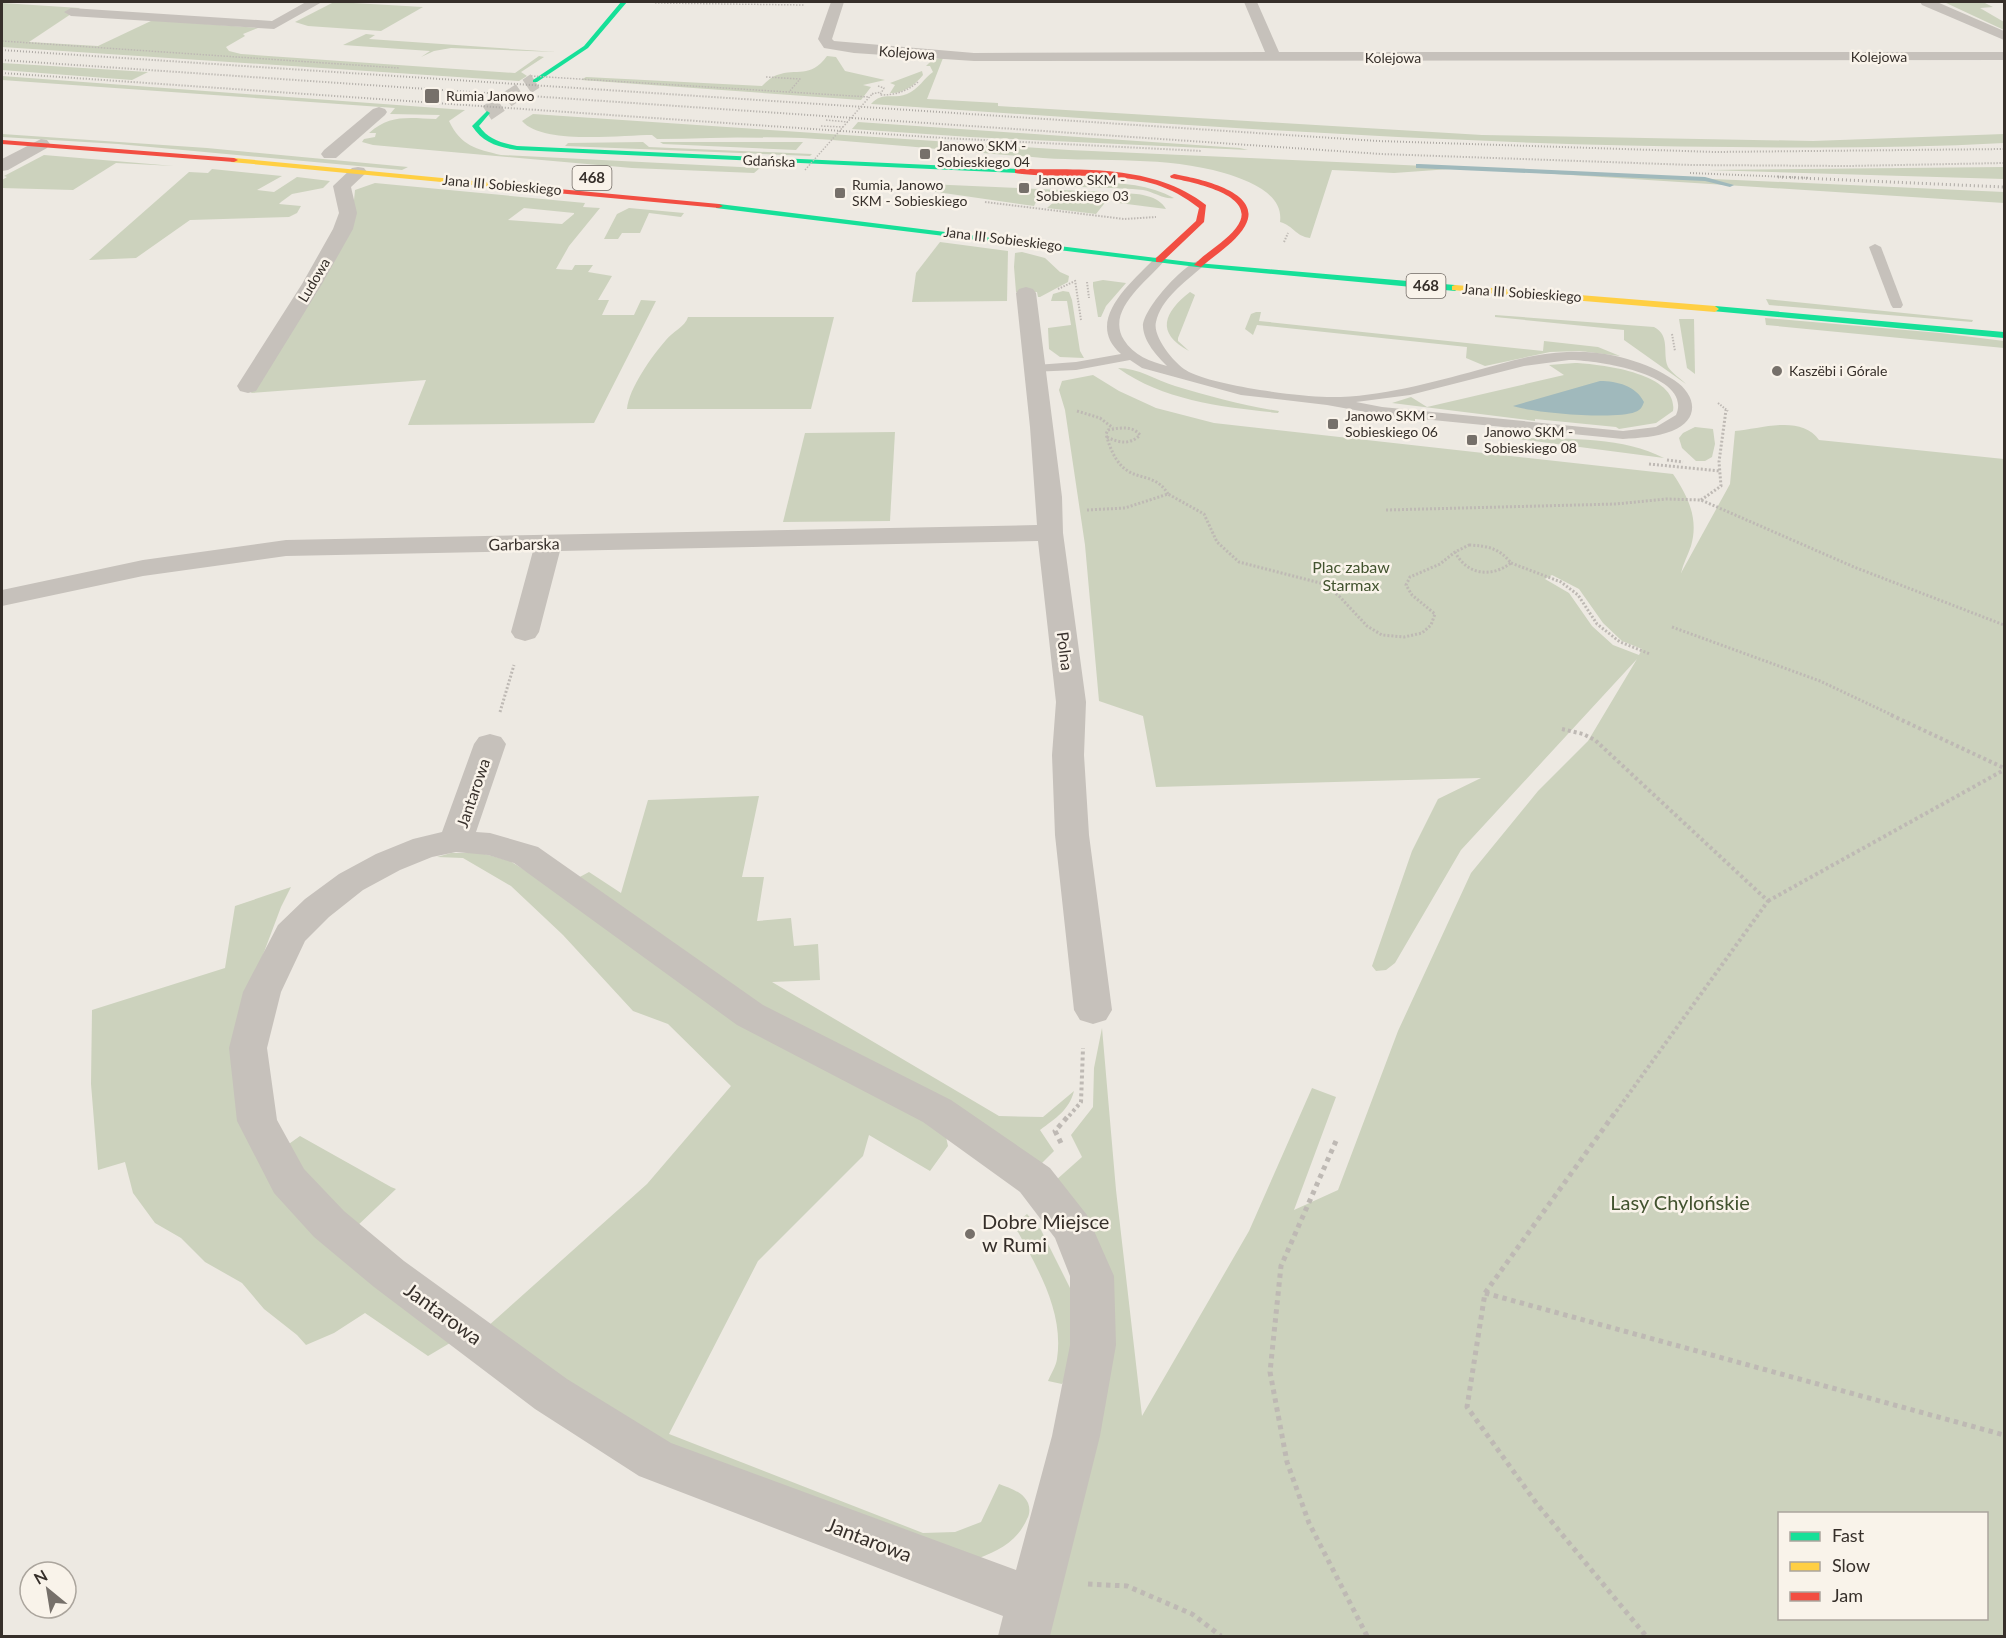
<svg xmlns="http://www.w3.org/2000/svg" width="2006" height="1638" viewBox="0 0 2006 1638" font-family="Lato,sans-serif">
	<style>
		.green { fill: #ccd2bd; fill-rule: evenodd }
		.water { fill: #a0b9bc }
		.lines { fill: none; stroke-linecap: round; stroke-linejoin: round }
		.stream { fill: #a0b9bc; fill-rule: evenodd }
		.secondary-tunnel { stroke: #c8c4bd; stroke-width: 16; stroke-dasharray: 16 8; stroke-linecap: butt }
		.path-far4 { stroke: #beb9b4; stroke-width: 1.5; stroke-dasharray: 1.5 1.5; stroke-linecap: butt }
		.path-far3 { stroke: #beb9b4; stroke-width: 2; stroke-dasharray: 1.5 1.5; stroke-linecap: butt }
		.path-far2 { stroke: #beb9b4; stroke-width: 3; stroke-dasharray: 2 2; stroke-linecap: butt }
		.path-far1 { stroke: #beb9b4; stroke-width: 4; stroke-dasharray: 3 3; stroke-linecap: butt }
		.path { stroke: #beb9b4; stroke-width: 5; stroke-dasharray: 4.5 4.5; stroke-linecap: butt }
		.lane { fill: #c6c1bb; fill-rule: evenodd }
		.street { fill: #c6c1bb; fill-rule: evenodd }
		.fast { fill: #16e098; fill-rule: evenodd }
		.slow { fill: #ffcf43; fill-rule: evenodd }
		.jam { fill: #f24e42; fill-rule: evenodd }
		.rail-far1 { stroke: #aeaaa5; stroke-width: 2; stroke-dasharray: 1 2; stroke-linecap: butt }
		.rail { stroke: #aeaaa5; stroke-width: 3; stroke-dasharray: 1 3; stroke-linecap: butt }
		.path-bridge { stroke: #beb9b4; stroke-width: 1.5; stroke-dasharray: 1.5 1.5; stroke-linecap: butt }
		.poi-dot { fill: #76706a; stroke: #f9f3ea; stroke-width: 2 }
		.labels { text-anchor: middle; stroke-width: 5; stroke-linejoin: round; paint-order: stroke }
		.far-street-label { font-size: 14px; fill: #362f2a; stroke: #f9f3ea }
		.far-poi-label { font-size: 14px; fill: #362f2a; stroke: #f9f3ea; text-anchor: start }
		.shield { fill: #f9f3ea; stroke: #706a64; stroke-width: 1.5 }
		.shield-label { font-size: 15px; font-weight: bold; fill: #362f2a }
		.street-label { font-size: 16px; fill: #362f2a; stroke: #f9f3ea }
		.park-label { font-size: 16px; fill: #42532f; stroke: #f9f3ea }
		.near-park-label { font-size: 20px; fill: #42532f; stroke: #f9f3ea }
		.near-poi-label { font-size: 20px; fill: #362f2a; stroke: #f9f3ea; text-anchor: start }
		.near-street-label { font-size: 20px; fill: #362f2a; stroke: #f9f3ea }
	</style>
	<rect width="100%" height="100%" fill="#ede9e2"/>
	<!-- green -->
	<g class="green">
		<polygon points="334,2 336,2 423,7 381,31 308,26 295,22"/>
		<polygon points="1944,2 1983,2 1993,7 1980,8 2004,22 2004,30"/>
		<polygon points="2,3 80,8 29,42 98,46 153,20 258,28 243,34 245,36 226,47 229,51 241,54 515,73 539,56 544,57 521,72 527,76 519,81 2,47"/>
		<polygon points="366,34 375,35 369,39 556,52 451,48 434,51 421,57 430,51 343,45"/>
		<path d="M827 56 836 57 845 71 885 80 863 85 871 87 861 100 581 80 586 77 762 86C767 81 771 77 777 75 797 68 810 79 827 56Z"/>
		<path d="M940 58H943L927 99 998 103V106L1482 135 1813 141 2004 134V143C1913 148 1822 148 1731 147 1444 145 1157 123 871 104 883 91 892 100 907 94 918 90 925 77 933 72L930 66H926L932 60Z"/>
		<polygon points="2,63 148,72 132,80 2,70"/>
		<path d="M922 71 923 75C915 85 903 94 890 93L895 85 890 83Z"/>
		<path d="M2 76 465 110 449 121C461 146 476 149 501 155L760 168 754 173 632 168 373 145 362 142 364 139 375 137 376 133H369C390 114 409 118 436 119L440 115 390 114 395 108 2 80Z"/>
		<path d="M533 114 1069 150 2004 192V203L1464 168 1394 173 1332 170 1310 238C1295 236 1294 226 1280 222 1284 193 1247 180 1224 173 1166 156 1103 162 1043 158 963 152 883 143 802 138 754 136 705 139 657 139L652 135C621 135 542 145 522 121Z"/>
		<polygon points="858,122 1240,148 1248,150 970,137 852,129"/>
		<polygon points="2,134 207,148 408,167 402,170 118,144 2,137"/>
		<polygon points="643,142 649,147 812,154 810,156 565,146 568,143"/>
		<polygon points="660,142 803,142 796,150 663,144"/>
		<polygon points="44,155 174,166 116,163 73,190 2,188 2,180 7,177 4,176"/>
		<polygon points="2004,167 2004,179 1706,170"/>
		<polygon points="212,169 282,176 257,190 274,192 297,177 330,181 323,188 292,194 281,202 279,204 301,206 297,213 289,217 190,220 136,258 89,260 189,172 208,173"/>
		<path d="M375 183 585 203 583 207 600 208 569 246 556 269 572 270 575 265H593L588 272 612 276 598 300H609L602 315H634L641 300 656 301 594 423 408 425 426 380 251 393 354 200 355 190ZM524 208 574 213V214L562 224 508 220Z"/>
		<polygon points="904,183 1107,192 1111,195 1096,214 1047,208 1056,200 1054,199 1038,198 1034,206 902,187"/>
		<path d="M1068 183C1104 182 1142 181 1174 198 1165 200 1154 192 1143 190 1115 187 1086 188 1058 186V184Z"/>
		<path d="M1125 193C1139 194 1158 195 1166 209L1119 203 1117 201Z"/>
		<polygon points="629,208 684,213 681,217 649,213 640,233 622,233 618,239 604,239 617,214"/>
		<polygon points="940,242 1008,251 1007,301 912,302 916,273"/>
		<polygon points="1022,252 1045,258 1060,272 1069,276 1068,282 1040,297 1038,297 1037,292 1016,292 1014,267 1015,253"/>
		<polygon points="1103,280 1126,283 1106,306 1101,317 1098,317 1093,286 1093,282"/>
		<polygon points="1063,291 1069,292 1072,300 1080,351 1084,358 1060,357 1049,349 1048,328 1071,325 1067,301 1051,301 1053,294"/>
		<path d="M1190 292 1195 295 1178 338V341L1189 351C1155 333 1164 312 1190 292Z"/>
		<polygon points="1766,299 1973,320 1972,322 1769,305"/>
		<polygon points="1256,312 1261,312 1259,321 1543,351 1544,341 1598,347 1620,356 1580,351 1550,352 1485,366 1466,358 1467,347 1257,325 1253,335 1245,329 1251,314"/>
		<path d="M1495 315 1654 327C1671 336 1662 353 1668 367 1672 373 1681 379 1686 384L1624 340V330L1495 317Z"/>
		<path d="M688 317H834L811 409H627C629 388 652 356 666 340 672 332 685 327 688 317Z"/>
		<polygon points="1765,318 1940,333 2004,341 2004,348 1766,325"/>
		<polygon points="1679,319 1694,319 1695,374 1687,368"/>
		<path d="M1575 363C1600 364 1679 373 1673 411L1656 423 1619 429 1616 427 1535 419V421L1392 403 1411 397 1427 407 1564 375 1549 365Z"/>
		<path d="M1118 368C1138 368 1156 380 1175 386 1209 396 1244 406 1279 411L1278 413C1223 407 1164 401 1118 368Z"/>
		<path d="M1093 375 1119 391 1156 408 1214 423 1673 474C1688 496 1699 519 1691 546 1688 555 1683 564 1681 573L1730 484 1735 431C1761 429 1801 414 1819 440L2004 459V1636H1042L1068 1543 1095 1409 1055 1181 1082 1157 1071 1135 1093 1107 1094 1068 1102 1028 1116 1190 1142 1416 1249 1231 1312 1088 1336 1097 1294 1210 1338 1190 1398 1031 1471 873 1538 791 1588 741 1637 659 1461 850 1395 963 1386 970 1376 971 1372 966 1412 851 1438 799 1481 778 1156 787 1143 716 1099 701 1085 545 1065 410 1059 390 1062 381ZM1552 575 1579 589 1603 623 1622 641 1642 649 1639 655 1613 645 1592 626 1569 593 1545 579ZM1780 1514H1986V1618H1780Z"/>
		<polygon points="1695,427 1713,429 1715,444 1712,457 1705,461 1696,461 1682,448 1679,438 1683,433"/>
		<polygon points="895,432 890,521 783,522 805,433"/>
		<path d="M1510 438C1559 439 1620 435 1664 458Z"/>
		<path d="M759 796 742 877H764L757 921 791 918 794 946 818 944 820 980 772 982 999 1116 1043 1117 1074 1091C1069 1110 1056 1118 1040 1130L1054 1151 1038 1167 813 1040 576 879 589 872 621 893 648 800Z"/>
		<path d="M451 853H481L510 861 945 1132 948 1146 930 1171 869 1135 863 1156 758 1261 669 1434 923 1533 955 1532 981 1522 999 1484C1007 1487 1019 1491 1024 1497 1030 1503 1031 1512 1027 1519 1016 1544 996 1551 972 1561L654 1445 487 1327 647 1184 731 1086 668 1024 633 1011 563 935 511 886 463 858 437 857Z"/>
		<polygon points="291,887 281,907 258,968 242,1123 455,1340 428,1356 365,1313 334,1333 306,1345 297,1335 264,1309 242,1283 205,1262 181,1238 155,1223 133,1193 125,1162 98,1170 91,1084 92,1010 225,968 235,906"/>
		<polygon points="300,1136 391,1187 396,1189 356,1227 308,1190 286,1146"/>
		<path d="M1027 1214 1041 1230 1071 1290 1072 1365 1062 1384 1048 1381C1051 1374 1056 1366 1057 1359 1064 1313 1039 1271 1018 1232L1012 1227Z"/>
	</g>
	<!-- water -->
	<path class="water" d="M1600 381C1617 381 1636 386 1644 402 1642 407 1641 410 1635 412 1616 420 1534 413 1513 406Z"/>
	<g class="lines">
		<!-- stream -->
		<polygon class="stream" points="1419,164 1705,177 1734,185 1730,187 1705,181 1416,168 1416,164"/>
		<!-- secondary-tunnel -->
		<polyline class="secondary-tunnel" points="487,113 535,81"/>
		<!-- path-far4 -->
		<g class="path-far4">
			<polyline points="655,3 804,5"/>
			<polyline points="2,41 399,68"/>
			<polyline points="766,77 800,79 789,92"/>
			<path d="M878 86 884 88 880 95C895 95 906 92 918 82"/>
			<polyline points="872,94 881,92"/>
			<polyline points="826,120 848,122"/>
			<polyline points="821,126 843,127"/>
		</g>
		<!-- path-far3 -->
		<g class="path-far3">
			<polyline points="985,202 1124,219 1156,217"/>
			<polyline points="1284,242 1288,233"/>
			<polyline points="1075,280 1081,320"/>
			<polyline points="1087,282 1089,298"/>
			<polyline points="1058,289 1073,282"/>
			<polyline points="1672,334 1675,351"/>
			<polyline points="1718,403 1728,411"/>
		</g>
		<!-- path-far2 -->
		<g class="path-far2">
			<polyline points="1077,411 1100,418 1113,428"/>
			<path d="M1107 437C1119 443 1130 445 1140 435 1132 425 1119 428 1108 430L1106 434C1122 493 1150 464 1168 494"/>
			<polyline points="1667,460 1683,462"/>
			<polyline points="1649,464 1720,471"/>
			<polyline points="1701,500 1721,486 1719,462 1726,410"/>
			<polyline points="1087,510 1125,508 1168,494 1204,514 1217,542 1239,562 1324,584 1339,596 1367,626 1382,635 1404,637 1422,633 1431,625 1435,614 1412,595 1406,585 1410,577 1440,564 1455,552"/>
			<polyline points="1386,510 1616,504 1666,499 1701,500 1854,567 2004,625"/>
			<path d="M1469 545C1488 546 1499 548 1511 563 1491 578 1467 575 1455 552Z"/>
			<polyline points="1511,563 1561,582 1578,595 1597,624 1620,642 1650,654"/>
			<polyline points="1672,627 1820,681 1894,716"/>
			<polyline points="500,712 514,665"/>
		</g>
		<!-- path-far1 -->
		<g class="path-far1">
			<polyline points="1891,715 2004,768"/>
			<polyline points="1562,729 1583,734 1595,740 1768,901 1613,1116"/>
			<polyline points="1768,901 2004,770"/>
			<polyline points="1069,1116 1081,1102 1083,1048"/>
		</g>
		<!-- path -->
		<g class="path">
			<polyline points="1614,1114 1485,1293 1467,1407 1537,1504 1646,1636"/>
			<polyline points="1336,1141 1281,1266 1270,1372 1287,1462 1309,1523 1367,1636"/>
			<polyline points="1061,1143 1055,1131 1070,1114"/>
			<polyline points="1485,1293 2004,1435"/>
			<polyline points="1088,1584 1127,1586 1192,1614 1221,1636"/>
		</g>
		<!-- lane -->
		<g class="lane">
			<polygon points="1875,244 1881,247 1903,305 1901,308 1893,308 1891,305 1869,247"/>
			<path d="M1159 256 1165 260C1148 281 1105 310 1124 340 1133 355 1151 362 1167 366 1157 356 1144 342 1143 327 1142 310 1182 266 1198 261L1202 263V267C1186 281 1160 300 1156 322 1152 337 1176 366 1189 372 1218 386 1294 396 1327 397 1377 398 1430 383 1478 370 1507 362 1536 353 1567 352 1603 350 1644 360 1674 380 1697 395 1700 420 1672 431 1656 437 1639 438 1623 439L1382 415 1327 405 1241 395 1142 368 1130 360 1076 370 1031 372 1029 369 1031 366 1036 365 1076 362 1121 354C1083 321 1132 282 1155 258ZM1569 360C1595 360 1694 374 1676 415L1656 427 1623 431 1382 407 1356 402 1410 395 1524 366Z"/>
		</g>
		<!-- street -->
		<g class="street">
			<polygon points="306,2 322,2 274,29 71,16 64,12 71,8 272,21"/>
			<polygon points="831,2 844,2 832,39 834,41 974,53 1265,52 1244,2 1257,2 1279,52 2004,52 2004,60 974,61 854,53 824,48 818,39"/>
			<polygon points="1920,2 1937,2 2004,31 2004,40 1922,5"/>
			<polygon points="379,107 385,109 387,112 385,115 336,158 324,158 321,154 324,150 373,109"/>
			<polygon points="41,139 47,140 50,144 47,148 8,170 2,171 2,159"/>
			<polygon points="358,167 364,168 367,172 351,187 357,213 353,229 322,284 256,391 248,393 240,391 237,386 302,284 333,229 339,213 333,186 352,168"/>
			<polygon points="1026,287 1033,289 1036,293 1062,497 1063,533 1086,702 1084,755 1089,835 1112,1010 1106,1020 1093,1024 1080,1020 1074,1010 1055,835 1052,755 1056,702 1038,541 560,551 539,632 535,638 525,641 515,638 511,632 533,551 286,556 143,576 2,606 2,590 143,560 286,540 1037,525 1030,427 1016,293 1019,289"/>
			<path d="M490 734 501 737 506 744 476 832 490 833 538 847 763 1005 951 1100 1050 1168 1087 1215 1114 1276 1116 1345 1100 1436 1050 1636H998L1003 1616 639 1476 535 1409 374 1287 314 1237 274 1193 237 1121 229 1048 243 992 278 925 305 899 339 874 376 854 413 839 442 832 474 744 479 737ZM456 852 488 855 514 863 737 1025 923 1122 1020 1192 1055 1238 1070 1276V1345L1052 1436 1016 1570 671 1443 567 1379 404 1261 344 1211 304 1169 277 1120 267 1048 281 992 305 941 329 917 363 890 400 870 432 857Z"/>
		</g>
		<!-- fast -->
		<g class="fast">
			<polygon points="621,2 627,2 588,48 537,82 533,82 533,80 584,46"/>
			<path d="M487 111 490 113 479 126C488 139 501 143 517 146L1018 169 1022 171 1018 173 517 150C498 147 483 143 472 126Z"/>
			<polygon points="719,204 1197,263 1455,285 1459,288 1455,291 1197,267 716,208 716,204"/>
			<polygon points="1715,306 2004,332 2004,338 1712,311 1711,309"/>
		</g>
		<!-- slow -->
		<g class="slow">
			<polygon points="234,158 516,185 520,187 516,189 231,162 231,158"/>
			<polygon points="1455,285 1715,306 1719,309 1715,312 1452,290 1452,286"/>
		</g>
		<!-- jam -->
		<g class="jam">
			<polygon points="2,140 234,158 238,160 234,162 2,144"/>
			<path d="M1018 169C1081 170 1154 164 1206 205L1204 222 1162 262H1156V258L1196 221 1199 208C1143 162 1080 182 1015 173V169Z"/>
			<path d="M1174 174C1195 178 1265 191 1245 226 1235 243 1216 254 1201 267L1194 265C1207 251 1224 243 1236 228 1262 195 1191 182 1171 178L1170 176Z"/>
			<polygon points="516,185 719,204 723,206 719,208 513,189 512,187"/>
		</g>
		<!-- rail-far1 -->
		<g class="rail-far1">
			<polyline points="2,50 1378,141 1715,152 2004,149"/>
			<polyline points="2,60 1381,154 1692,165 1848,166 2004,163"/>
			<polyline points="2,73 943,138 1202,151"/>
			<polyline points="1690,173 1812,178"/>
		</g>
		<!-- rail -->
		<polyline class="rail" points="1778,177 2004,187"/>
		<!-- path-bridge -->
		<g class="path-bridge">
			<polyline points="531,76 869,97"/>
			<polyline points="805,170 873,93"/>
		</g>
	</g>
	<!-- markers -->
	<g class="poi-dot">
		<rect x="424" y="88" width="16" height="16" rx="3"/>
		<rect x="919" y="148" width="12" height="12" rx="3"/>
		<rect x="1018" y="182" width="12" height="12" rx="3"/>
		<rect x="834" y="187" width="12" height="12" rx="3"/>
		<circle cx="1777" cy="371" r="6"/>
		<rect x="1327" y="418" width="12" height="12" rx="3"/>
		<rect x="1466" y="434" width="12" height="12" rx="3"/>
		<circle cx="970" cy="1234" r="6"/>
	</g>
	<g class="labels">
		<!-- far-street labels -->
		<g class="far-street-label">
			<text transform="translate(907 53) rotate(4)" y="5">Kolejowa</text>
			<text x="1879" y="62">Kolejowa</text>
			<text x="1393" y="63">Kolejowa</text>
			<text transform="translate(769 161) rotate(2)" y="5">Gdańska</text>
			<text transform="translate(502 185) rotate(5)" y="5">Jana III Sobieskiego</text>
			<text transform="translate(1003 239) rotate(7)" y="5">Jana III Sobieskiego</text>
			<text transform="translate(314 280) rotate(-59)" y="5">Ludowa</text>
			<text transform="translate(1522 293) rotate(4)" y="5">Jana III Sobieskiego</text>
		</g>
		<!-- far-poi labels -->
		<g class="far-poi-label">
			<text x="446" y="101">Rumia Janowo</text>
			<text x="937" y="151">Janowo SKM -<tspan x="937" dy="16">Sobieskiego 04</tspan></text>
			<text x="1036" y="185">Janowo SKM -<tspan x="1036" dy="16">Sobieskiego 03</tspan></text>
			<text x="852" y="190">Rumia, Janowo<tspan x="852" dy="16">SKM - Sobieskiego</tspan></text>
			<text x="1789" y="376">Kaszëbi i Górale</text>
			<text x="1345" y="421">Janowo SKM -<tspan x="1345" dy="16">Sobieskiego 06</tspan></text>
			<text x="1484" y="437">Janowo SKM -<tspan x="1484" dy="16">Sobieskiego 08</tspan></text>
		</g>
		<!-- shield labels -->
		<g class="shield">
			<rect x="572.5" y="166" width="39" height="24" rx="4.5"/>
			<rect x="1406.5" y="274" width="39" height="24" rx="4.5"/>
		</g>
		<g class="shield-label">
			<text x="592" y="183">468</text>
			<text x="1426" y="291">468</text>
		</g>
		<!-- street labels -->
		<g class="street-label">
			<text transform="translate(524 544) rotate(-1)" y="6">Garbarska</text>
			<text transform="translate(1065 651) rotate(83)" y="6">Polna</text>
			<text transform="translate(473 793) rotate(-71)" y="6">Jantarowa</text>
		</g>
		<!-- park labels -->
		<g class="park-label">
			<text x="1351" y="573">Plac zabaw<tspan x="1351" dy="18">Starmax</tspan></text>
		</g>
		<!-- near-park labels -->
		<g class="near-park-label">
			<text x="1680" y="1210">Lasy Chylońskie</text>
		</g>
		<!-- near-poi labels -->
		<g class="near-poi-label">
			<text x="982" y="1229">Dobre Miejsce<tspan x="982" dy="23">w Rumi</tspan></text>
		</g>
		<!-- near-street labels -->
		<g class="near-street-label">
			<text transform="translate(443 1314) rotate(36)" y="7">Jantarowa</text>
			<text transform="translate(869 1540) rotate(21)" y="7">Jantarowa</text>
		</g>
	</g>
	<!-- border -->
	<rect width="2006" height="1638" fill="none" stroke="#362f2a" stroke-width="6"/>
	<!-- legend -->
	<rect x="1778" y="1512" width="210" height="108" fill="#f9f3ea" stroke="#aba59d" stroke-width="1.5"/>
	<rect x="1790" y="1532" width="30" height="9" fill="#16e098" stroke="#aba59d" stroke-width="1.5"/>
	<text x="1832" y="1542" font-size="18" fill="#362f2a">Fast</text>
	<rect x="1790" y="1562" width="30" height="9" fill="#ffcf43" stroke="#aba59d" stroke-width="1.5"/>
	<text x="1832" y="1572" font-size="18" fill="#362f2a">Slow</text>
	<rect x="1790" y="1592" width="30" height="9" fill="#f24e42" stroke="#aba59d" stroke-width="1.5"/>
	<text x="1832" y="1602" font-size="18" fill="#362f2a">Jam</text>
	<!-- north arrow -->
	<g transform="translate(48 1590) rotate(330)"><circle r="28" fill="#f9f3ea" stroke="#aba59d" stroke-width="1.5"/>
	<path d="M0-4.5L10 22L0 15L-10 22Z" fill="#76706a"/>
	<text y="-9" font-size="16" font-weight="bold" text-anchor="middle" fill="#362f2a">N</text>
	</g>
</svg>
